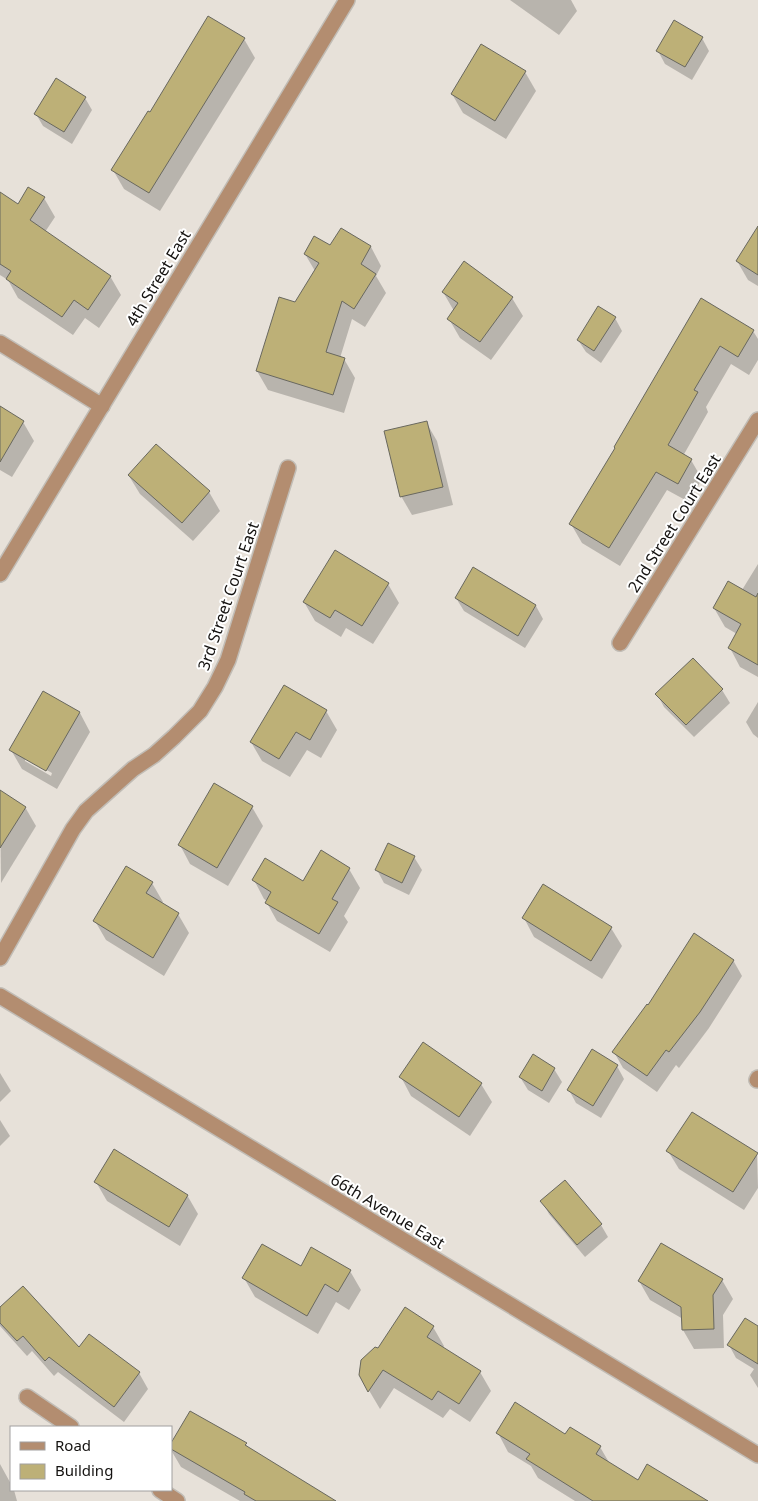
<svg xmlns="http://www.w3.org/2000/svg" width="758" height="1501" viewBox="0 0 758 1501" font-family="'Noto Sans',sans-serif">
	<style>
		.shadow { fill: #0003; fill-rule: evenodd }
		.building { fill: #bdb077; stroke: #69685f }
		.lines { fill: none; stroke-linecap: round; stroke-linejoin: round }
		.minor-casing { stroke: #c1bcb5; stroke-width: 18 }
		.minor { stroke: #b38d70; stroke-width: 15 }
		.labels { text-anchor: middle; stroke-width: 4; stroke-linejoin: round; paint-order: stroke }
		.street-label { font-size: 16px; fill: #141210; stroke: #fff }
	</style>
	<rect width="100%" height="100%" fill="#e7e1d9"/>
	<!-- shadow -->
	<g class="shadow">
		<polygon points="510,0 571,0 577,11 559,35"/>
		<polygon points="702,38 709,51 692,80 665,64 658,51"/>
		<polygon points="244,39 255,58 160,211 124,189 113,170 150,114"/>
		<polygon points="525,72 536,91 506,139 463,113 452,94"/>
		<polygon points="85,98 92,110 72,144 43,126 36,114"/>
		<polygon points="0,194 18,205 44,198 55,217 45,232 110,276 121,295 99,328 85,318 73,335 18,298 8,280 0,275"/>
		<polygon points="758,228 758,286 748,280 737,261"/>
		<polygon points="341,229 371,247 381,266 376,276 386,293 365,327 352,319 340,358 344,359 355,378 344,413 268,390 257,371 295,304 315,271 305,254 330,247"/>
		<polygon points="443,292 512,298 523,316 491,360 460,338 449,319 454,311"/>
		<polygon points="701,300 753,331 758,339 758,360 749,375 731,364 706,407 708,412 683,456 691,460 702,479 689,502 667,490 620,566 582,543 571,524"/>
		<polygon points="615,318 622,331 601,363 586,352 578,340"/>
		<polygon points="0,408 23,422 34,441 12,477 0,470"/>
		<polygon points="426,422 437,441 453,505 412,515 401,496"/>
		<polygon points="156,445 209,492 220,511 193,541 140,494 129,476"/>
		<polygon points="758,564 758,677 740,667 730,648 737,634 725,627 714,608 742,590"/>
		<polygon points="388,584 399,603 373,644 346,628 341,637 315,621 304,602"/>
		<polygon points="456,598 536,606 543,619 525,648 464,611"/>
		<polygon points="693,660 722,690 730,703 694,737 664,707 657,694"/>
		<path d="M44 693 80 713 90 732 57 789 22 769 11 750ZM25 758 52 773 51 776 25 761Z"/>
		<polygon points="758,702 758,738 753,734 746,722"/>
		<polygon points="326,711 337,730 321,758 307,750 290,777 262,761 251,742"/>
		<polygon points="0,792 25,807 36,826 1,883"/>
		<polygon points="252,807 263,826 228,886 190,864 180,845"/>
		<polygon points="414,857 422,870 409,895 384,883 377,870"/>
		<polygon points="349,869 360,888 344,916 348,922 330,952 277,921 267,903 267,901 264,899 254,880 304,883"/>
		<polygon points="152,883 163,902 161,904 178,914 189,933 164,976 106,940 95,921"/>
		<polygon points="524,918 611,928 622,946 602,979 534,937"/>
		<polygon points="733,960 742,976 709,1028 679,1068 676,1065 657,1092 623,1068 614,1052"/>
		<polygon points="533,1056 554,1069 562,1082 549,1103 528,1090 520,1077"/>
		<polygon points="617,1066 624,1079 601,1118 576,1103 569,1090"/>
		<polygon points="0,1073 11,1091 0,1102"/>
		<polygon points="401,1077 481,1084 492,1102 470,1136 411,1096"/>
		<polygon points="0,1120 10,1136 0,1146"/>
		<polygon points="668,1151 757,1154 758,1188 744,1210 679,1169"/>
		<polygon points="96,1182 187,1195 198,1214 180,1246 107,1201"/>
		<polygon points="542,1201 601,1225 608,1237 585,1257 549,1214"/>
		<polygon points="301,1268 350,1271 361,1290 349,1310 336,1302 318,1334 255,1297 244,1278"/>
		<polygon points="722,1280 733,1299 723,1315 724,1348 694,1349 683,1330 683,1319 650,1300 639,1281"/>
		<polygon points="0,1309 79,1349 90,1336 139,1373 148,1389 124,1422 58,1372 54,1376 32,1351 27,1356 0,1326"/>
		<polygon points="433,1327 444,1346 443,1348 480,1372 491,1391 470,1422 450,1409 443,1418 394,1388 380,1409 360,1375 379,1350"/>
		<polygon points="758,1328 758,1388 750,1375 754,1369 736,1358 729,1345"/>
		<polygon points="498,1433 566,1436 600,1447 610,1464 638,1481 688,1491 689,1489 708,1501 575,1501 538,1478 531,1466 508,1452"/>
		<polygon points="246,1444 248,1448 327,1501 240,1501 181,1467 171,1450 171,1446"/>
		<polygon points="0,1464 11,1484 11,1490 14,1490 17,1501 0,1501"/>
	</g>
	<!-- building -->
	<g class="building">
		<polygon points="208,16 245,38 149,193 111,170 148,111 150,112"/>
		<polygon points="674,20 703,37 685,67 656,51"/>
		<polygon points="481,44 526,71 495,121 451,94"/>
		<polygon points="56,78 86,97 64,132 34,114"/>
		<polygon points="28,187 45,197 30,220 111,276 88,310 74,300 62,317 6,279 11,271 0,264 0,192 18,204"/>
		<polygon points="758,226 758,275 736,261"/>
		<polygon points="341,228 371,246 361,264 376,274 354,309 342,301 326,352 345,358 333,395 256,371 279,297 295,302 319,263 304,254 314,236 330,245"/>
		<polygon points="464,261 513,297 480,342 447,319 458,303 442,292"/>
		<polygon points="701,298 754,330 738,357 720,346 694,390 698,392 668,445 692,459 678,484 656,472 609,548 569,524 615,448 614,447"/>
		<polygon points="598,306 616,317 594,351 577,340"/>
		<polygon points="0,406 24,421 0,462"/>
		<polygon points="427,421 443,487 400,497 384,431"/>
		<polygon points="156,444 210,491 182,523 128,475"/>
		<polygon points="335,550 389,583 362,626 335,610 330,618 303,602"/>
		<polygon points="473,567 536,605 518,636 455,598"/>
		<polygon points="728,581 756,597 758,593 758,665 728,648 741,624 713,608"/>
		<polygon points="693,658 723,689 686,725 655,694"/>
		<polygon points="284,685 327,710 310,740 296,732 279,759 250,742"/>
		<polygon points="43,691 80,712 46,771 9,750"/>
		<polygon points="214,783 253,806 217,868 178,845"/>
		<polygon points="0,790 26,807 0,848"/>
		<polygon points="388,843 415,856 402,883 375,870"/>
		<polygon points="321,850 350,868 332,899 338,902 319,934 265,903 271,892 252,880 265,858 303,881"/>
		<polygon points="126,866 153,882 146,893 179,913 153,958 93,921"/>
		<polygon points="543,884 612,927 591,961 522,918"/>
		<polygon points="694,933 734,960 700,1012 669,1052 666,1050 647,1076 612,1052 647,1004 648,1005"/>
		<polygon points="423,1042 482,1083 459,1117 399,1077"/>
		<polygon points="592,1049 618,1065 593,1106 567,1090"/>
		<polygon points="533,1054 555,1068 542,1091 519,1077"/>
		<polygon points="692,1112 758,1153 733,1192 666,1151"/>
		<polygon points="114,1149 188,1195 169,1227 94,1182"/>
		<polygon points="565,1180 602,1224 577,1245 540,1201"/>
		<polygon points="661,1243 723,1279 713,1295 714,1329 682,1330 681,1307 638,1281"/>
		<polygon points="262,1244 301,1266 311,1247 351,1270 338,1292 325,1284 307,1316 242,1278"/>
		<polygon points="23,1286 79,1347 89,1334 140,1372 114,1407 49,1357 45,1361 23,1336 17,1341 0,1323 0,1307"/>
		<polygon points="405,1307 434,1326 427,1337 481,1371 459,1404 438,1391 432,1400 383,1370 368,1392 359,1375 361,1360 375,1347 378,1348"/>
		<polygon points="745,1318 758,1326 758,1364 727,1345"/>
		<polygon points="515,1402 565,1434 570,1427 601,1446 596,1454 638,1480 647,1464 708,1501 593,1501 526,1459 530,1454 496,1433"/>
		<polygon points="190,1411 247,1443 245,1445 336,1501 256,1501 244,1494 245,1492 171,1449 171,1443"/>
	</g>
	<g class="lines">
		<defs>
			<g id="minor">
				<polyline points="0,343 102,406"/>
				<polyline points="0,574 347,0"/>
				<polyline points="620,643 758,420"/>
				<polyline points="0,958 73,829 86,811 133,769 154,755 174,737 200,711 215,687 228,660 288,468"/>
				<polyline points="0,996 758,1455"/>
				<polyline points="757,1080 758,1078"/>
				<polyline points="27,1397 71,1427"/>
				<polyline points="160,1490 177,1501"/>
			</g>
		</defs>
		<!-- minor casing -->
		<use href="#minor" class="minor-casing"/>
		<!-- minor -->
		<use href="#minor" class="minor"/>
	</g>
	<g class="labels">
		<!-- street labels -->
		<g class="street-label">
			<text transform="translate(158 278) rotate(-59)" y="6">4th Street East</text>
			<text transform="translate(674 523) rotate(-58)" y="6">2nd Street Court East</text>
			<text transform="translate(228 596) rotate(-71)" y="6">3rd Street Court East</text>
			<text transform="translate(388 1211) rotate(31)" y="6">66th Avenue East</text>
		</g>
	</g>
	<!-- legend -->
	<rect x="10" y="1426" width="162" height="65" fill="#ffffff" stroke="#a1a09f"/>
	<rect x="20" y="1442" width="25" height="8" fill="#b38d70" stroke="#a1a09f"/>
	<text x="55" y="1451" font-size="15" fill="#141210">Road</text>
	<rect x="20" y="1464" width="25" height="15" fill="#bdb077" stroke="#a1a09f"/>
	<text x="55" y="1476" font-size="15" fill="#141210">Building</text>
</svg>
